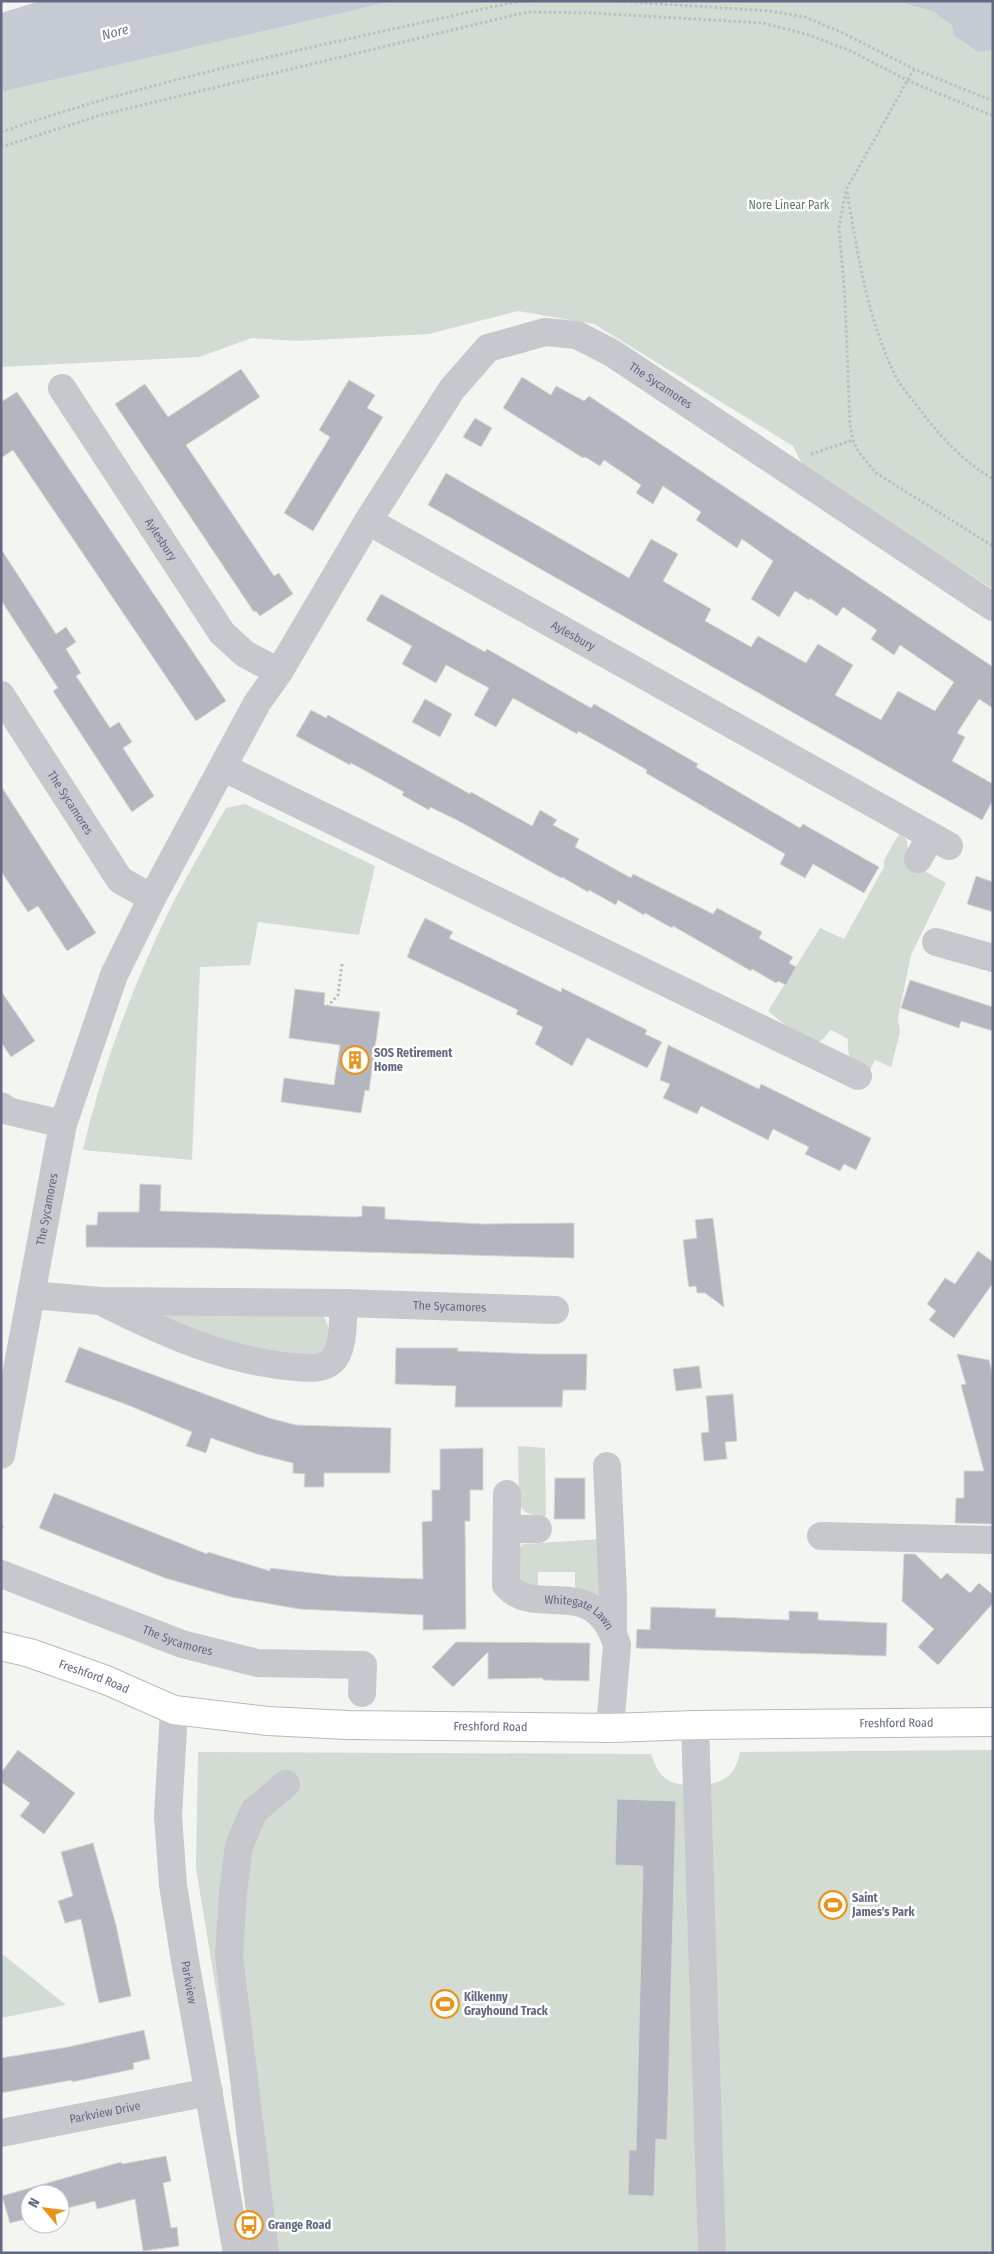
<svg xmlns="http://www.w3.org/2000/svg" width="994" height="2254" viewBox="0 0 994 2254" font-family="'Fira Sans Condensed',sans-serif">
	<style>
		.green { fill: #d2dcd2 }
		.water { fill: #c6cad3 }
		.building { fill: #b3b6be; stroke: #d5d6d4 }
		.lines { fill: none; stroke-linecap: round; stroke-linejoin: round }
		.major-casing { stroke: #b7b9be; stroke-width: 30 }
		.path { stroke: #bebec1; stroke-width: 3; stroke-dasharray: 2.5 2.5; stroke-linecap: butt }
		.minor { stroke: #c7c8cd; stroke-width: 28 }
		.major { stroke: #fff; stroke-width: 28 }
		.labels { text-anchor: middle; stroke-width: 5; stroke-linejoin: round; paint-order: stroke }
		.park-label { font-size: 12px; fill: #627a65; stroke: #fff }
		.street-label { font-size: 12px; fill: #636983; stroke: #fff }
		.poi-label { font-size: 12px; font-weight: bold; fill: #636983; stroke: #fff; text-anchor: start }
		.water-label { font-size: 14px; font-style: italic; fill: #67778e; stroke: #fff }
	</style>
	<rect width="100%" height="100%" fill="#f3f5f1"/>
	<!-- green -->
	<g class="green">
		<polygon points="394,1 897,1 934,12 993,50 993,589 804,468 793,446 594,324 518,311 429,334 296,341 252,338 199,357 1,367 1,92"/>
		<path d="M245 804 375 866 359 935 258 922 250 965 200 967 192 1160 83 1150C103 1063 136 977 176 897 192 867 209 837 226 808Z"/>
		<path d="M900 832 907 841 909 862 946 883 911 955 898 1018 900 1032 891 1067 875 1060 870 1070C851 1062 847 1061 848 1039L831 1030 821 1041 812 1043 790 1029 768 1011 820 928 844 939 884 867V860Z"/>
		<path d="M152 1310 318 1311C332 1322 331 1341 324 1356L259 1350 200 1334Z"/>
		<path d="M518 1446 545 1448 546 1516C534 1516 525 1515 519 1504Z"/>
		<polygon points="601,1539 605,1602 575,1587 575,1572 538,1572 538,1588 518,1581 518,1550 523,1544"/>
		<path d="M993 1750V2253H259L196 1868 198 1752 651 1754C655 1764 658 1775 668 1780 674 1784 683 1785 691 1785 717 1786 735 1780 740 1752Z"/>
		<polygon points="1,1953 66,2005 1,2018"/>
	</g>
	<!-- water -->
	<g class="water">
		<polygon points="40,1 394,1 1,92 1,13"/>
		<polygon points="897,1 993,1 993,50 978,52 954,35 952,25 934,12"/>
	</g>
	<!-- building -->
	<g class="building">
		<polygon points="241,369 260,397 186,445 274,576 279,573 293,594 260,616 256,611 254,612 115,404 145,384 168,417"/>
		<polygon points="522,377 551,395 556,386 584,401 589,396 993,667 993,708 979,699 957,733 965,737 952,761 993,784 993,800 982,820 428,505 446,473 629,578 651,539 678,554 663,581 711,609 705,621 751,647 758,636 806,663 818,644 853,665 835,695 881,720 898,691 935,711 954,682 900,645 894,655 871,639 877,630 843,607 837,616 810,598 809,600 795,591 779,617 751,599 773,561 742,539 737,548 696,520 701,512 663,486 653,504 636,493 641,485 604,460 600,466 585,457 583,458 503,408"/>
		<polygon points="349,380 375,395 367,408 383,417 313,531 284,513 330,437 319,430"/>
		<polygon points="17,392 226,701 196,721 13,450 1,458 1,402"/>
		<polygon points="475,418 492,428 481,447 463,437"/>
		<polygon points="1,549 56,634 66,627 76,642 66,649 81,673 76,676 110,728 119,722 132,742 123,748 154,796 132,812 53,691 58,688 1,600"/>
		<polygon points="381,594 485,652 487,649 591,708 594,704 698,764 696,767 800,828 803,824 879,867 864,893 813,864 805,878 780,864 785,854 646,773 647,770 605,746 578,731 577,734 513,698 496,727 474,715 489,688 446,665 436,683 402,664 412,646 366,620"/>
		<polygon points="425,699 452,714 440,737 412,722"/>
		<polygon points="311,710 326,718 328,715 470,794 471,792 532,826 540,810 557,820 553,825 579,839 575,847 631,878 633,874 713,914 717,908 762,932 759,938 793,957 789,963 796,967 786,985 778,981 776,983 752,969 751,971 673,926 672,928 645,913 644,915 618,900 616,905 589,890 588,892 562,877 561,878 457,820 430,807 429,810 402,795 404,792 351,763 350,765 296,736"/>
		<polygon points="1,786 96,933 67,951 38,906 28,912 1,871"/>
		<polygon points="976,876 993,882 993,912 967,904"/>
		<polygon points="425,918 453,932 449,938 561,992 562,988 647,1030 645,1034 662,1042 647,1068 587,1038 572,1066 535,1044 543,1027 516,1014 518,1010 407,957 410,951 409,951"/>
		<polygon points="910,980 993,1007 993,1031 961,1021 959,1028 901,1008"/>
		<polygon points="295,989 325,993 324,1005 380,1012 369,1091 365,1090 361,1113 281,1102 284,1078 334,1085 340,1045 289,1038"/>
		<polygon points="1,991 35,1041 11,1057 1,1042"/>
		<polygon points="668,1045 759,1089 761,1084 871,1138 856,1170 844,1164 840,1171 805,1154 809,1147 773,1129 768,1140 701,1106 697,1114 663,1098 670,1084 660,1080"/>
		<polygon points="140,1184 161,1185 160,1211 356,1217 362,1216 362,1206 385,1207 385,1219 482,1224 574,1223 574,1258 222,1248 86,1247 86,1225 97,1225 98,1212 139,1212"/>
		<polygon points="713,1218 724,1307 705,1293 697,1293 696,1286 689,1287 688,1282 683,1240 697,1238 695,1220"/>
		<polygon points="978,1251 993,1262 993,1283 954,1338 929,1320 936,1311 927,1304 945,1278 955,1284"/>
		<polygon points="79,1347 269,1418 296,1425 391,1428 390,1473 324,1473 324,1487 304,1487 305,1474 293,1473 293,1463 257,1454 211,1438 206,1453 186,1446 192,1432 128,1405 65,1382"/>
		<polygon points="396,1348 458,1348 457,1351 538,1354 587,1354 586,1390 563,1390 562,1407 455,1407 456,1386 395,1384"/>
		<polygon points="957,1354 989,1360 993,1376 993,1524 955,1523 956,1498 964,1498 964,1471 984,1471 961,1385 966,1384"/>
		<polygon points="699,1366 702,1388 676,1391 673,1369"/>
		<polygon points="733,1394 737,1441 725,1442 727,1459 704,1461 701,1433 709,1432 706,1396"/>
		<polygon points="483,1448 483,1490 470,1490 470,1521 465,1521 466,1629 423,1630 423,1615 299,1609 231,1597 165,1578 39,1528 54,1493 207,1554 208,1552 270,1571 270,1568 337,1576 423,1579 422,1522 432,1521 432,1490 440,1490 440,1449"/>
		<polygon points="555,1478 585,1478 585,1519 554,1519"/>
		<polygon points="904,1554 915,1554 941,1579 947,1573 970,1593 979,1583 993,1595 993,1603 938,1665 918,1647 934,1629 902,1601"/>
		<polygon points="651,1607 716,1609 715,1617 789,1620 789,1611 818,1612 818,1620 887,1623 886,1656 636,1648 637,1629 650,1630"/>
		<polygon points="456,1642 590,1643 589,1681 543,1680 543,1678 488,1679 488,1652 453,1687 432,1667"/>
		<polygon points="18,1750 75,1793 44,1834 20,1816 30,1803 1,1782 1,1773"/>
		<polygon points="617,1799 676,1801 667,2140 656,2139 654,2196 628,2195 629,2150 636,2150 643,1866 615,1865"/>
		<polygon points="93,1843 116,1925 131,1996 99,2003 81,1919 65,1923 58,1901 73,1896 61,1852"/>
		<polygon points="144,2030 150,2059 133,2063 134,2069 72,2082 72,2080 1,2093 1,2058 68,2047"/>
		<polygon points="166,2156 171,2181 163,2183 171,2228 177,2227 179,2246 143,2251 135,2199 97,2209 95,2201 60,2210 60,2194 30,2194 30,2218 10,2223 2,2196 121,2162 122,2164"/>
	</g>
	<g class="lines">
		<defs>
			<g id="major">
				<path id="s10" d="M1 1646 30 1653 106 1680 174 1710 268 1721 347 1725 610 1728 695 1725 993 1722"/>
			</g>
		</defs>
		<!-- major casing -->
		<use href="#major" class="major-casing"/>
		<!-- path -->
		<g class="path">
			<polyline points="615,1 770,11 805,17 841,32 914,69 993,101"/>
			<polyline points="914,69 846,190 839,227 845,299 850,426 853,440 858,451 876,473 993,546"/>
			<path d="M1 132C166 75 339 42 509 3L532 1"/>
			<polyline points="1,147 101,115 527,12 591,13 763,23 809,35 851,51 909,81 993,116"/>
			<path d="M847 192C858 254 867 318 895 375 902 389 915 402 924 415 943 440 966 463 993 479"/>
			<polyline points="811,454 853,440"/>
			<polyline points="327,1007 338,995 342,964"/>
			<polyline points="1,1527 4,1527"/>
		</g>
		<!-- minor -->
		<g class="minor">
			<path id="s1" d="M62 388 222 633 245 654 279 672"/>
			<path id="s2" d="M368 521 949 846"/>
			<path id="s3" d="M1 695 120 880 152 898"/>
			<polyline points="224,768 858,1076"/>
			<polyline points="918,859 931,836"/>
			<polyline points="936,942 993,958"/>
			<polyline points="1,1106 8,1111 63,1124"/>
			<path id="s4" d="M32 1295 100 1301 344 1303 555 1310"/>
			<path d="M106 1304C166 1334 228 1362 296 1367 308 1368 322 1370 332 1361 345 1348 342 1321 344 1303"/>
			<path id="s5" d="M1 1455 63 1124 114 975 152 898 257 703 279 672 368 521 452 389 488 348 545 332 577 335 612 353 993 607"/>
			<polyline points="607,1466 613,1595 613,1632"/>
			<path id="s6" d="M507 1494 506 1585C536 1620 594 1571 617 1645L610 1728"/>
			<polyline points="507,1529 538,1529"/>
			<polyline points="821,1536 993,1540"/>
			<path id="s7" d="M1 1574 182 1644 257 1663 363 1665 362 1693"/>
			<path id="s8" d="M174 1710 168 1816 173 1885 184 1955 237 2253"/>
			<polyline points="695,1725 712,2253"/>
			<path id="s9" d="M1 2133 209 2092"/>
			<polyline points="265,2253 229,1956 233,1893 239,1846 254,1811 286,1784"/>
		</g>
		<!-- major -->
		<use href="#major" class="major"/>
	</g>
	<!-- icons -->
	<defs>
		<symbol id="building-ring" viewBox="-11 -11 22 22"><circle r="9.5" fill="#fff" stroke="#ea931c" stroke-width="1.5"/><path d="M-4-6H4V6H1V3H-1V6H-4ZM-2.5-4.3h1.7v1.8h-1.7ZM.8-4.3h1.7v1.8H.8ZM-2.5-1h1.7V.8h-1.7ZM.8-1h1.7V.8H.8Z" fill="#ea931c"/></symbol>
		<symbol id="stadium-ring" viewBox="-11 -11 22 22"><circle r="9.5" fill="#fff" stroke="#ea931c" stroke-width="1.5"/><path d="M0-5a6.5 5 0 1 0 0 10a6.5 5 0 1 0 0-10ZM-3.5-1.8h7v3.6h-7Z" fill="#ea931c"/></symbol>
		<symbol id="bus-ring" viewBox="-11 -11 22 22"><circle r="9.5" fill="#fff" stroke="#ea931c" stroke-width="1.5"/><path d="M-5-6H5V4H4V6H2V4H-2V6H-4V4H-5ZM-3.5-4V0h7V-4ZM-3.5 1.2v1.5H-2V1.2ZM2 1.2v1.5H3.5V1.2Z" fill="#ea931c"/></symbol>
	</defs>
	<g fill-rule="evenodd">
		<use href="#building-ring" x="339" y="1044" width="32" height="32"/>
		<use href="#stadium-ring" x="817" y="1889" width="32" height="32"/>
		<use href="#stadium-ring" x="429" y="1988" width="32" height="32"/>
		<use href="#bus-ring" x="233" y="2209" width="32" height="32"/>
	</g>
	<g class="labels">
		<!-- park labels -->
		<g class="park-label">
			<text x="789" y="209">Nore Linear Park</text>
		</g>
		<!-- street labels -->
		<g class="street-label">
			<text dy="4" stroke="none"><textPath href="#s5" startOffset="1415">The Sycamores</textPath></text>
			<text dy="4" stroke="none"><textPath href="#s1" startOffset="181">Aylesbury</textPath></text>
			<text dy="4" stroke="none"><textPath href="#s2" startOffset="235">Aylesbury</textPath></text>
			<text dy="4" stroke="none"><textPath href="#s3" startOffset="128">The Sycamores</textPath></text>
			<text dy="4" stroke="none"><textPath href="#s5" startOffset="250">The Sycamores</textPath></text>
			<text dy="4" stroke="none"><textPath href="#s4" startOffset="418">The Sycamores</textPath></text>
			<text dy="4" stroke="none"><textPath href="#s6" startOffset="172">Whitegate Lawn</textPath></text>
			<text dy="4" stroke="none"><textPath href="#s7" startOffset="189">The Sycamores</textPath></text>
			<text dy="4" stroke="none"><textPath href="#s10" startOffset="98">Freshford Road</textPath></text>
			<text dy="4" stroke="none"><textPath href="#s10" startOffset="908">Freshford Road</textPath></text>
			<text dy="4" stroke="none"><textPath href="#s10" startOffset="502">Freshford Road</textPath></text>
			<text dy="4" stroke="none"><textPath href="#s8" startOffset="274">Parkview</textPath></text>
			<text dy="4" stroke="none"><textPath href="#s9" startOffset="106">Parkview Drive</textPath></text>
		</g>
		<!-- poi labels -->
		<g class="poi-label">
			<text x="374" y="1057">SOS Retirement<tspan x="374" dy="14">Home</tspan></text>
			<text x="852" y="1902">Saint<tspan x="852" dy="14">James's Park</tspan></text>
			<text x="464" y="2001">Kilkenny<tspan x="464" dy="14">Grayhound Track</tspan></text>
			<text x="268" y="2229">Grange Road</text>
		</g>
		<!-- water labels -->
		<g class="water-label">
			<text transform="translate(115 32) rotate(-15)" y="5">Nore</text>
		</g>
	</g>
	<!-- border -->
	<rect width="994" height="2254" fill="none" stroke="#636983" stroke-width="5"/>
	<!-- north arrow -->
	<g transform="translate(45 2209) rotate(299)"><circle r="24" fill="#ffffff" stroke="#c1c3cd"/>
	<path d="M0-4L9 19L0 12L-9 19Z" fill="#ea931c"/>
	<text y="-8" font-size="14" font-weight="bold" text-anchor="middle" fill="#636983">N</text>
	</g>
</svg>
